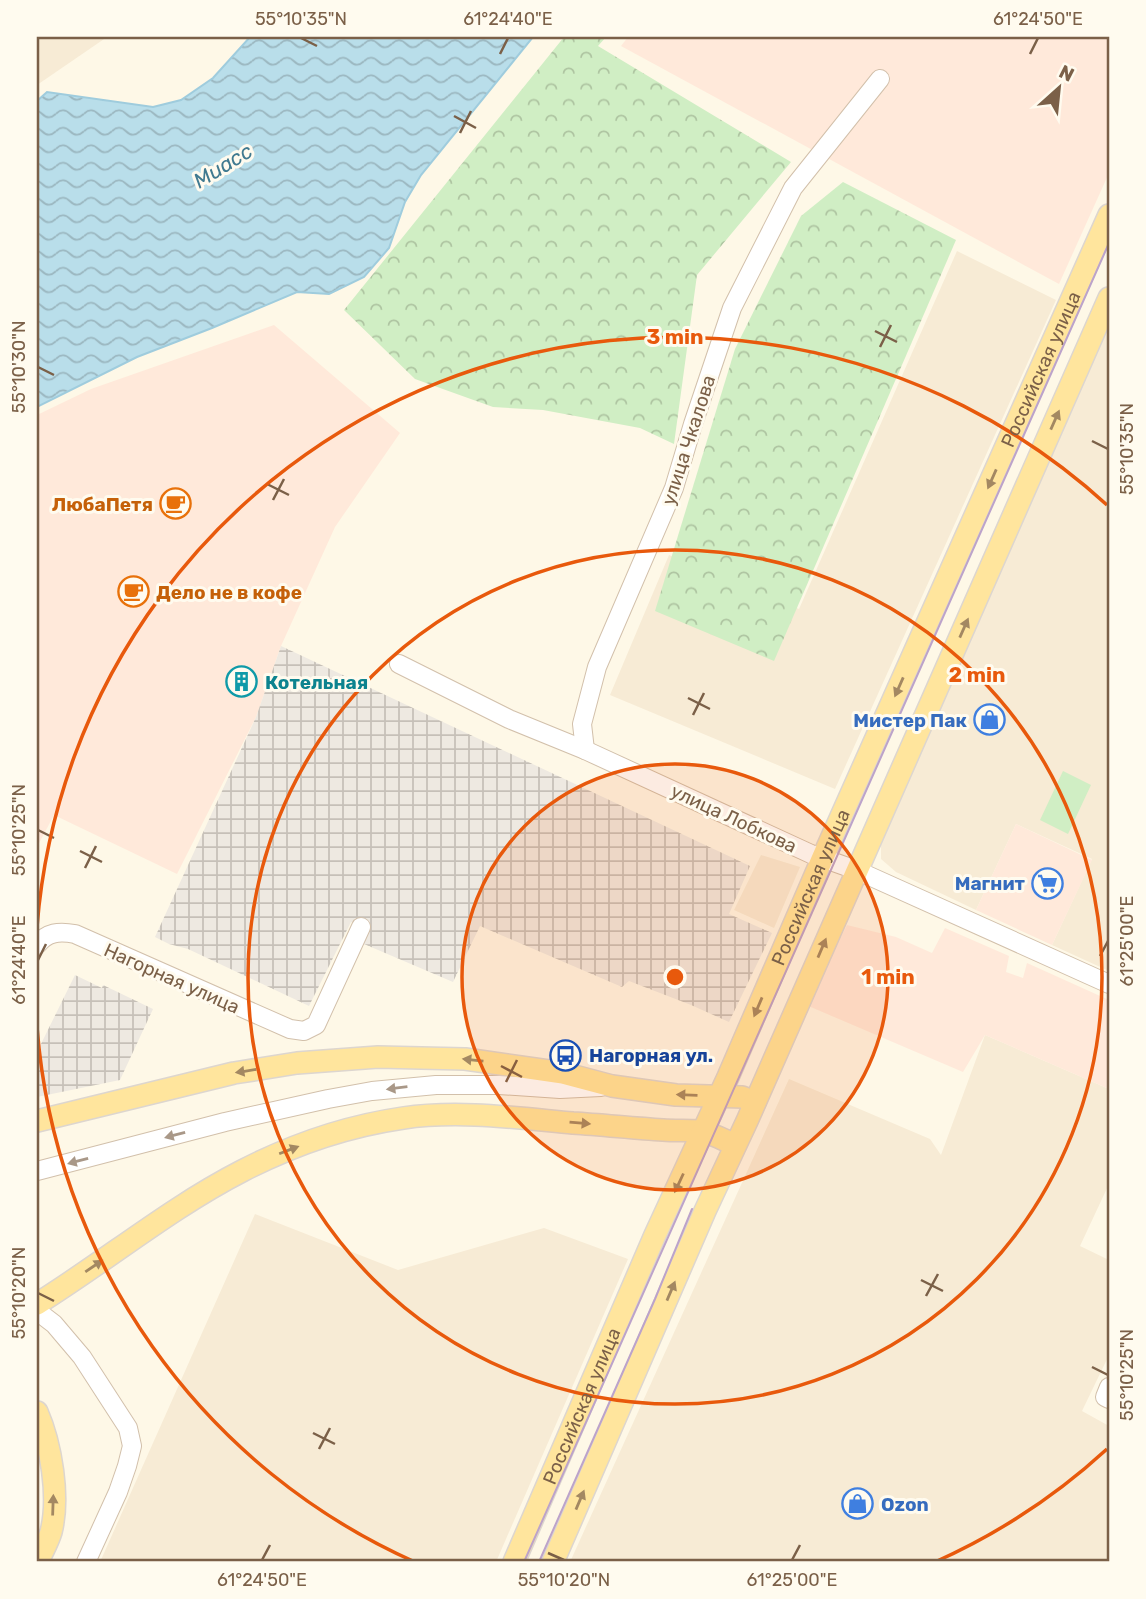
<svg xmlns="http://www.w3.org/2000/svg" width="1146" height="1599" viewBox="0 0 1146 1599" font-family="Rubik,sans-serif">
	<style>
		.residential { fill: #f7ebd5 }
		.commercial { fill: #ffe9da }
		.industrial { fill: url(#industrial-grid) }
		.grass { fill: #d0eec4 }
		.forest { fill: url(#forest-crowns) }
		.water { fill: url(#water-waves); stroke: #9fccdd; stroke-width: 2 }
		.lines { fill: none; stroke-linecap: round; stroke-linejoin: round }
		.minor-casing { stroke: #d2c0ab; stroke-width: 20 }
		.major-casing { stroke: #ddd6cf; stroke-width: 24 }
		.minor { stroke: #fff; stroke-width: 18 }
		.major { stroke: #ffe59d; stroke-width: 21 }
		.tram { stroke: #bca3ca; stroke-width: 2 }
		.oneway { fill: #a38862 }
		.oneway2 { fill: #a99888 }
		.ticks { fill: none; stroke: #7b6048; stroke-width: 2.5 }
		.ring { fill: none; stroke: #e8590c; stroke-width: 3.5 }
		.labels { text-anchor: middle; stroke-width: 6; stroke-linejoin: round; paint-order: stroke }
		.street-label { font-size: 19px; fill: #7b6048; stroke: #fffbef }
		.food-label { font-size: 19px; font-weight: bold; fill: #c56008; stroke: #fffbef; text-anchor: end }
		.culture-label { font-size: 19px; font-weight: bold; fill: #0d838f; stroke: #fffbef; text-anchor: start }
		.shop-label { font-size: 19px; font-weight: bold; fill: #366cbe; stroke: #fffbef; text-anchor: end }
		.transit-label { font-size: 19px; font-weight: bold; fill: #164399; stroke: #fffbef; text-anchor: start }
		.water-label { font-size: 21px; font-style: italic; fill: #407a90; stroke: #fffbef }
		.centre { fill: #e8590c; stroke: #fffbef; stroke-width: 3.5 }
		.ring-label { font-size: 21px; text-anchor: middle; font-weight: bold; fill: #e8590c; stroke: #fffbef; stroke-width: 6; stroke-linejoin: round; paint-order: stroke }
		.neatline { fill: none; stroke: #7b6048; stroke-width: 2.5 }
		.ticks-label { font-size: 18px; text-anchor: middle; fill: #7b6048 }
	</style>
	<defs>
		<pattern id="industrial-grid" width="8" height="8" patternUnits="userSpaceOnUse" patternTransform="scale(1.75)"><rect width="8" height="8" fill="#eee9e1"/><path d="M0 4h8M4 0v8" fill="none" stroke="#c6c0b8"/></pattern>
		<pattern id="forest-crowns" width="20" height="18" patternUnits="userSpaceOnUse" patternTransform="scale(1.75)"><rect width="20" height="18" fill="#d0eec4"/><path d="M2 6a3 3 0 1 1 6 0M12 15a3 3 0 1 1 6 0" fill="none" stroke="#aec4a1"/></pattern>
		<pattern id="water-waves" width="16" height="10" patternUnits="userSpaceOnUse" patternTransform="scale(1.75)"><rect width="16" height="10" fill="#b9deea"/><path d="M0 5q4-4 8 0t8 0" fill="none" stroke="#9bb7c0"/></pattern>
	</defs>
	<rect width="100%" height="100%" fill="#fef8e7"/>
	<!-- residential -->
	<g class="residential">
		<polygon points="37,37 107,37 37,85"/>
		<polygon points="957,251 1056,300 835,789 610,695 669,555 799,609"/>
		<polygon points="1109,318 1109,971 1052,945 1092,859 1016,824 976,910 896,872 881,859 881,844 900,798"/>
		<polygon points="761,855 800,867 774,928 734,910"/>
		<polygon points="985,1035 1109,1089 1109,1184 1080,1246 1109,1260 1109,1355 1082,1411 1109,1426 1109,1562 570,1562 789,1079 930,1139 941,1155"/>
		<polygon points="255,1214 398,1270 544,1228 628,1259 496,1562 100,1562"/>
	</g>
	<!-- commercial -->
	<g class="commercial">
		<polygon points="628,37 1109,37 1109,173 1059,284 621,46"/>
		<polygon points="274,325 400,433 335,527 281,646 256,717 177,874 54,815 37,847 37,415 91,389"/>
		<polygon points="1016,824 1092,860 1052,945 976,910"/>
		<polygon points="847,925 896,937 932,953 945,928 1009,956 1006,972 1023,978 1027,963 1109,1000 1109,1089 985,1035 963,1072 806,1005"/>
	</g>
	<!-- industrial -->
	<g class="industrial">
		<polygon points="281,646 750,866 729,914 772,933 729,1022 691,1005 629,981 622,987 480,926 453,982 357,941 361,927 351,922 309,1006 188,949 169,944 155,937 256,717"/>
		<polygon points="75,975 102,988 103,985 153,1009 120,1080 37,1097 37,1048 39,1048"/>
	</g>
	<!-- grass -->
	<polygon class="grass" points="1063,771 1091,785 1068,834 1040,820"/>
	<!-- forest -->
	<g class="forest">
		<polygon points="564,37 606,37 598,46 791,162 697,275 674,444 640,428 543,410 493,407 415,379 344,310"/>
		<polygon points="843,182 956,240 774,661 655,611 735,349 801,216"/>
	</g>
	<!-- water -->
	<polygon class="water" points="250,37 533,37 421,175 405,202 389,248 364,277 329,294 297,292 212,328 137,357 37,407 37,101 47,92 153,107 181,100 213,78"/>
	<g class="lines">
		<defs>
			<g id="minor">
				<polyline points="399,664 509,719 585,750 811,854 856,870 1109,984"/>
				<polyline points="585,750 582,724 597,667 674,488 693,424 732,308 793,188 880,79"/>
				<path d="M37 945C47 932 59 931 75 934L290 1029 304 1031 316 1025 361 927"/>
				<polyline points="37,1171 225,1122 328,1099 372,1091 436,1085 499,1085 560,1089 601,1087"/>
				<polyline points="37,1311 54,1324 82,1357 128,1428 132,1446 127,1466 118,1492 86,1562"/>
				<polyline points="1109,1387 1105,1397 1109,1399"/>
			</g>
			<g id="major">
				<polyline points="37,1121 234,1073 297,1063 378,1057 465,1059 563,1073 612,1086 676,1095 742,1097 755,1102"/>
				<path d="M37 1304C106 1261 170 1208 242 1171 292 1145 348 1126 403 1118 459 1110 517 1118 573 1123 603 1125 633 1128 663 1130 675 1131 688 1130 700 1131 712 1133 724 1140 735 1145"/>
				<path d="M37 1412C51 1444 60 1497 51 1532 48 1542 42 1552 38 1562"/>
				<path id="s1" d="M514 1562 655 1235 728 1077 823 857 1109 215"/>
				<polyline points="553,1562 705,1211 747,1121 1109,298"/>
			</g>
		</defs>
		<!-- minor casing -->
		<use href="#minor" class="minor-casing"/>
		<!-- major casing -->
		<use href="#major" class="major-casing"/>
		<!-- minor -->
		<use href="#minor" class="minor"/>
		<!-- major -->
		<use href="#major" class="major"/>
		<!-- tram -->
		<g class="tram">
			<polyline points="524,1562 1109,243"/>
			<polyline points="539,1562 655,1299 692,1209"/>
		</g>
	</g>
	<!-- one-way arrows -->
	<defs><path id="oneway-solid" d="M-6-.8H1V-3.2L6.5 0L1 3.2V.8H-6Z" transform="scale(1.75)"/></defs>
	<g class="oneway">
		<use href="#oneway-solid" transform="translate(1055 420) rotate(-66)"/>
		<use href="#oneway-solid" transform="translate(992 479) rotate(114)"/>
		<use href="#oneway-solid" transform="translate(964 628) rotate(-66)"/>
		<use href="#oneway-solid" transform="translate(899 687) rotate(114)"/>
		<use href="#oneway-solid" transform="translate(822 948) rotate(-67)"/>
		<use href="#oneway-solid" transform="translate(758 1007) rotate(113)"/>
		<use href="#oneway-solid" transform="translate(473 1060) rotate(-174)"/>
		<use href="#oneway-solid" transform="translate(246 1071) rotate(171)"/>
		<use href="#oneway-solid" transform="translate(687 1095) rotate(-178)"/>
		<use href="#oneway-solid" transform="translate(580 1123) rotate(5)"/>
		<use href="#oneway-solid" transform="translate(289 1150) rotate(-21)"/>
		<use href="#oneway-solid" transform="translate(679 1183) rotate(115)"/>
		<use href="#oneway-solid" transform="translate(94 1266) rotate(-34)"/>
		<use href="#oneway-solid" transform="translate(671 1291) rotate(-67)"/>
		<use href="#oneway-solid" transform="translate(580 1500) rotate(-67)"/>
		<use href="#oneway-solid" transform="translate(53 1505) rotate(-88)"/>
	</g>
	<g class="oneway2">
		<use href="#oneway-solid" transform="translate(397 1088) rotate(173)"/>
		<use href="#oneway-solid" transform="translate(175 1135) rotate(165)"/>
		<use href="#oneway-solid" transform="translate(78 1161) rotate(165)"/>
	</g>
	<!-- ticks -->
	<path class="ticks" d="M301 38 317 46M500 54 508 38M1030 54 1038 38M454 116 476 128M460 133 471 111M875 331 897 342M880 347 891 325M38 367 54 375M1092 441 1108 449M267 484 289 495M273 500 284 479M688 698 710 709M693 715 704 693M38 830 54 838M80 851 102 862M85 868 96 846M1100 956 1108 941M38 960 46 944M501 1066 522 1077M506 1082 517 1060M921 1280 943 1291M38 1293 54 1301M926 1296 938 1274M1092 1367 1108 1375M313 1433 335 1444M319 1449 330 1428M548 1553 564 1560M262 1560 270 1545M792 1560 800 1545"/>
	<!-- distance rings -->
	<circle cx="675" cy="977" r="213" fill="#e8590c" fill-opacity=".12"/>
	<g class="ring">
		<circle cx="675" cy="977" r="213"/>
		<circle cx="675" cy="977" r="427"/>
		<path d="M1107 1449A640 640 0 0 1 935 1562M415 1562A640 640 0 0 1 37 1027M37 927A640 640 0 0 1 1107 505"/>
	</g>
	<!-- icons -->
	<defs>
		<symbol id="cafe-ring" viewBox="-11 -11 22 22"><circle r="9.5" fill="#fffbef" stroke="#e8710a" stroke-width="1.5"/><path d="M-5.5-4.5H6V0H3Q3 3.5 0 3.5H-2.5Q-5.5 3.5-5.5 0ZM3-3.2v2h1.7v-2ZM-6 4.5H4V6H-6Z" fill="#e8710a"/></symbol>
		<symbol id="building-ring" viewBox="-11 -11 22 22"><circle r="9.5" fill="#fffbef" stroke="#0f9aa8" stroke-width="1.5"/><path d="M-4-6H4V6H1V3H-1V6H-4ZM-2.5-4.3h1.7v1.8h-1.7ZM.8-4.3h1.7v1.8H.8ZM-2.5-1h1.7V.8h-1.7ZM.8-1h1.7V.8H.8Z" fill="#0f9aa8"/></symbol>
		<symbol id="shop-ring" viewBox="-11 -11 22 22"><circle r="9.5" fill="#fffbef" stroke="#3f7fe0" stroke-width="1.5"/><path d="M-5-2.5h2.3a2.7 3.5 0 0 1 5.4 0H5L5.5 6h-11ZM-1.5-2.5h3a1.5 2.3 0 0 0-3 0Z" fill="#3f7fe0"/></symbol>
		<symbol id="supermarket-ring" viewBox="-11 -11 22 22"><circle r="9.5" fill="#fffbef" stroke="#3f7fe0" stroke-width="1.5"/><path d="M-6-5.5h2.5l.6 2H6L4.5 2H-2.5L-4.4-4H-6ZM-1.5 3.2a1.3 1.3 0 1 0 .1 0ZM3 3.2a1.3 1.3 0 1 0 .1 0Z" fill="#3f7fe0"/></symbol>
		<symbol id="bus-ring" viewBox="-11 -11 22 22"><circle r="9.5" fill="#fffbef" stroke="#1a4fb4" stroke-width="1.5"/><path d="M-5-6H5V4H4V6H2V4H-2V6H-4V4H-5ZM-3.5-4V0h7V-4ZM-3.5 1.2v1.5H-2V1.2ZM2 1.2v1.5H3.5V1.2Z" fill="#1a4fb4"/></symbol>
	</defs>
	<g fill-rule="evenodd">
		<use href="#cafe-ring" x="158" y="486" width="35" height="35"/>
		<use href="#cafe-ring" x="116" y="574" width="35" height="35"/>
		<use href="#building-ring" x="224" y="664" width="35" height="35"/>
		<use href="#shop-ring" x="972" y="702" width="35" height="35"/>
		<use href="#supermarket-ring" x="1030" y="866" width="35" height="35"/>
		<use href="#bus-ring" x="548" y="1038" width="35" height="35"/>
		<use href="#shop-ring" x="840" y="1486" width="35" height="35"/>
	</g>
	<g class="labels">
		<!-- street labels -->
		<g class="street-label">
			<text dy="7" stroke="none"><textPath href="#s1" startOffset="1304">Российская улица</textPath></text>
			<text transform="translate(688 440) rotate(-72)" y="7">улица Чкалова</text>
			<text transform="translate(734 818) rotate(25)" y="7">улица Лобкова</text>
			<text dy="7" stroke="none"><textPath href="#s1" startOffset="737">Российская улица</textPath></text>
			<text transform="translate(172 978) rotate(24)" y="7">Нагорная улица</text>
			<text dy="7" stroke="none"><textPath href="#s1" startOffset="170">Российская улица</textPath></text>
		</g>
		<!-- food labels -->
		<g class="food-label">
			<text x="153" y="511">ЛюбаПетя</text>
			<text x="156" y="599" text-anchor="start">Дело не в кофе</text>
		</g>
		<!-- culture labels -->
		<g class="culture-label">
			<text x="265" y="689">Котельная</text>
		</g>
		<!-- shop labels -->
		<g class="shop-label">
			<text x="967" y="727">Мистер Пак</text>
			<text x="1025" y="890">Магнит</text>
			<text x="881" y="1511" text-anchor="start">Ozon</text>
		</g>
		<!-- transit labels -->
		<g class="transit-label">
			<text x="589" y="1062">Нагорная ул.</text>
		</g>
		<!-- water labels -->
		<g class="water-label">
			<text transform="translate(223 166) rotate(-32)" y="7">Миасс</text>
		</g>
	</g>
	<circle cx="675" cy="977" r="10" class="centre"/>
	<g class="ring-label">
		<text x="675" y="344">3 min</text>
		<text x="977" y="682">2 min</text>
		<text x="888" y="984">1 min</text>
	</g>
	<!-- border -->
	<rect width="1146" height="1599" fill="none" stroke="#fffbef" stroke-width="77"/>
	<!-- north arrow -->
	<g transform="translate(1059 88) rotate(27)" stroke="#fffbef" stroke-width="5" paint-order="stroke">
	<path d="M0-5L12 26L0 18L-12 26Z" fill="#7b6048"/>
	<text y="-10" font-size="19" font-weight="bold" text-anchor="middle" fill="#7b6048">N</text>
	</g>
	<rect x="38" y="38" width="1070" height="1522" class="neatline"/>
	<g class="ticks-label">
		<text x="301" y="25">55°10'35"N</text>
		<text x="508" y="25">61°24'40"E</text>
		<text x="1038" y="25">61°24'50"E</text>
		<text transform="translate(19 367) rotate(-90)" y="6">55°10'30"N</text>
		<text transform="translate(1127 449) rotate(-90)" y="6">55°10'35"N</text>
		<text transform="translate(19 830) rotate(-90)" y="6">55°10'25"N</text>
		<text transform="translate(1127 941) rotate(-90)" y="6">61°25'00"E</text>
		<text transform="translate(19 960) rotate(-90)" y="6">61°24'40"E</text>
		<text transform="translate(19 1293) rotate(-90)" y="6">55°10'20"N</text>
		<text transform="translate(1127 1375) rotate(-90)" y="6">55°10'25"N</text>
		<text x="262" y="1586">61°24'50"E</text>
		<text x="564" y="1586">55°10'20"N</text>
		<text x="792" y="1586">61°25'00"E</text>
	</g>
</svg>
